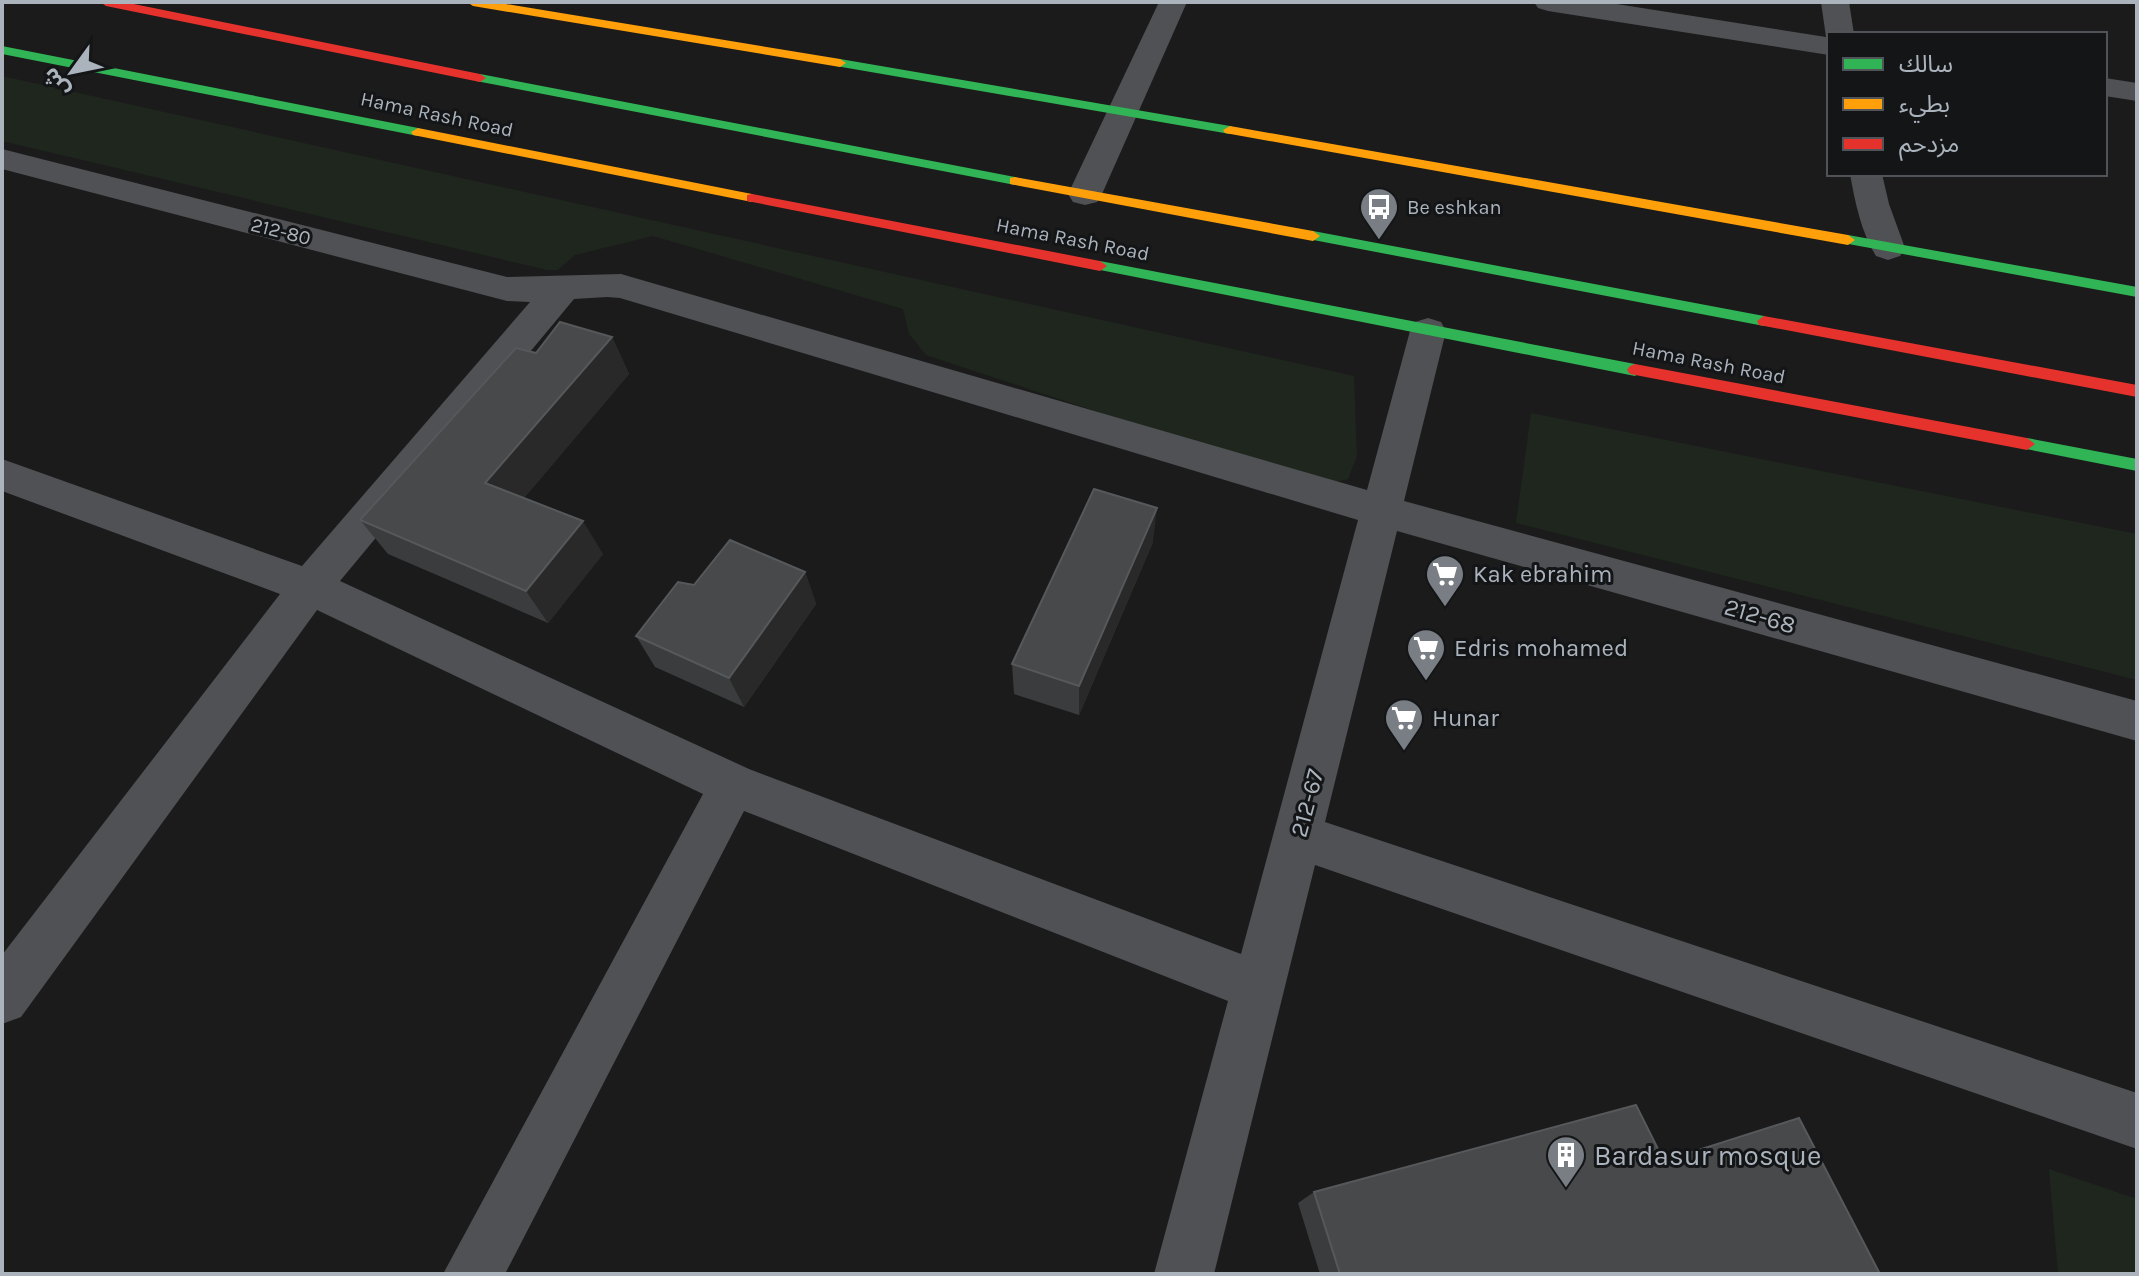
<svg xmlns="http://www.w3.org/2000/svg" width="2139" height="1276" viewBox="0 0 2139 1276" font-family="Karla,'Noto Sans Arabic',sans-serif">
	<style>
		.green { fill: #1e261e }
		.lines { fill: none; stroke-linecap: round; stroke-linejoin: round }
		.street { fill: #4f5154; fill-rule: evenodd }
		.fast { fill: #30b455; fill-rule: evenodd }
		.slow { fill: #ff9f0a; fill-rule: evenodd }
		.jam { fill: #e5322d; fill-rule: evenodd }
		.wall { fill: #3a3c3d }
		.shaded-wall { fill: #292929 }
		.building { fill: #47494a; stroke: #56595c; stroke-width: 2 }
		.labels { text-anchor: middle; stroke-width: 6; stroke-linejoin: round; paint-order: stroke }
		.far-street-label { font-size: 20px; fill: #abb3bd; stroke: #141517 }
		.far-poi-label { font-size: 20px; fill: #abb3bd; stroke: #141517; text-anchor: start }
		.poi-label { font-size: 24px; fill: #abb3bd; stroke: #141517; text-anchor: start }
		.street-label { font-size: 24px; fill: #abb3bd; stroke: #141517 }
		.near-poi-label { font-size: 28px; fill: #abb3bd; stroke: #141517; text-anchor: start }
	</style>
	<rect width="100%" height="100%" fill="#1b1b1b"/>
	<!-- green -->
	<g class="green">
		<polygon points="2,76 1354,376 1357,456 1348,479 1330,483 1270,469 926,355 909,334 903,309 653,236 575,255 558,270 547,270 2,141"/>
		<polygon points="1531,413 2137,534 2137,680 1516,523"/>
		<polygon points="2049,1169 2137,1199 2137,1274 2058,1274"/>
	</g>
	<g class="lines">
		<!-- street -->
		<g class="street">
			<polygon points="1159,2 1187,2 1102,194 1097,202 1085,205 1073,202 1068,194"/>
			<polygon points="1534,2 1604,2 1826,37 1821,2 1849,2 1854,34 1829,34 1829,55 1548,11 1538,8"/>
			<polygon points="2105,78 2137,83 2137,101 2105,96"/>
			<path d="M2 149 507 277 621 274 1367 490 1410 331 1415 322 1428 318 1441 322 1446 331 1404 501 2137 701V741L1397 531 1325 822 2137 1093V1149L1315 865 1214 1274H1154L1228 1001 744 811 505 1274H443L703 794 317 610 21 1017 2 1024V955L280 594 2 491V459L302 566 530 302 507 301 2 169ZM607 297 620 298 1358 520 1241 954 749 769 340 581 574 299Z"/>
			<path d="M1850 174H1882L1889 204 1905 248 1900 256 1888 260 1876 256C1861 232 1855 202 1850 174Z"/>
		</g>
		<!-- fast -->
		<g class="fast">
			<polygon points="2,46 418,128 425,132 418,136 2,54"/>
			<polygon points="840,59 1230,126 1237,130 1230,134 836,66 836,60"/>
			<polygon points="480,74 1015,177 1022,181 1015,185 476,81 476,75"/>
			<polygon points="1313,231 1764,316 1771,321 1764,326 1308,239 1306,236"/>
			<polygon points="1848,235 2137,287 2137,297 1843,243 1843,237"/>
			<polygon points="1100,261 1635,364 1643,370 1635,376 1095,269 1095,263"/>
			<polygon points="2027,438 2137,459 2137,471 2021,448 2019,444 2021,440"/>
		</g>
		<!-- slow -->
		<g class="slow">
			<polygon points="467,2 494,2 840,59 846,63 840,67 473,6"/>
			<polygon points="1230,126 1848,235 1855,240 1848,245 1225,133 1223,130"/>
			<polygon points="418,128 752,194 759,198 752,202 413,135 411,132"/>
			<polygon points="1015,177 1313,231 1320,236 1313,241 1010,184 1010,178"/>
		</g>
		<!-- jam -->
		<g class="jam">
			<polygon points="100,2 124,2 480,74 486,78 480,82 106,6"/>
			<polygon points="752,194 1100,261 1107,266 1100,271 747,201 747,195"/>
			<polygon points="1764,316 2137,385 2137,397 1759,325 1757,321"/>
			<polygon points="1635,364 2027,438 2035,444 2027,450 1630,374 1627,370 1630,366"/>
		</g>
	</g>
	<!-- wall -->
	<g class="wall">
		<polygon points="612,337 629,374 524,498 603,554 548,623 388,554 360,520 536,353"/>
		<polygon points="1153,542 1079,715 1014,694 1012,664"/>
		<polygon points="805,572 816,604 744,707 655,667 636,636 694,585"/>
		<polygon points="1664,1161 1880,1274 1320,1274 1298,1203 1314,1192"/>
	</g>
	<!-- shaded-wall -->
	<g class="shaded-wall">
		<polygon points="612,337 629,374 508,517 485,483"/>
		<polygon points="1157,508 1153,542 1079,715 1079,686"/>
		<polygon points="583,521 603,554 548,623 526,591"/>
		<polygon points="805,572 816,604 744,707 729,678"/>
	</g>
	<!-- building -->
	<g class="building">
		<polygon points="560,322 612,337 485,483 583,521 526,591 360,520 516,348 536,353"/>
		<polygon points="1094,489 1157,508 1079,686 1012,664"/>
		<polygon points="730,540 805,572 729,678 636,636 678,582 694,585"/>
		<polygon points="1636,1105 1664,1161 1799,1118 1880,1274 1340,1274 1314,1192"/>
	</g>
	<!-- icons -->
	<defs>
		<symbol id="bus-pin" viewBox="-11 -11 22 30"><path d="M0 17L-7.5 6A9.5 9.5 0 1 1 7.5 6Z" fill="#797e84" stroke="#141517"/><path d="M-5-6H5V4H4V6H2V4H-2V6H-4V4H-5ZM-3.5-4V0h7V-4ZM-3.5 1.2v1.5H-2V1.2ZM2 1.2v1.5H3.5V1.2Z" fill="#fff"/></symbol>
		<symbol id="supermarket-pin" viewBox="-11 -11 22 30"><path d="M0 17L-7.5 6A9.5 9.5 0 1 1 7.5 6Z" fill="#797e84" stroke="#141517"/><path d="M-6-5.5h2.5l.6 2H6L4.5 2H-2.5L-4.4-4H-6ZM-1.5 3.2a1.3 1.3 0 1 0 .1 0ZM3 3.2a1.3 1.3 0 1 0 .1 0Z" fill="#fff"/></symbol>
		<symbol id="building-pin" viewBox="-11 -11 22 30"><path d="M0 17L-7.5 6A9.5 9.5 0 1 1 7.5 6Z" fill="#797e84" stroke="#141517"/><path d="M-4-6H4V6H1V3H-1V6H-4ZM-2.5-4.3h1.7v1.8h-1.7ZM.8-4.3h1.7v1.8H.8ZM-2.5-1h1.7V.8h-1.7ZM.8-1h1.7V.8H.8Z" fill="#fff"/></symbol>
	</defs>
	<g fill-rule="evenodd">
		<use href="#bus-pin" x="1357" y="185" width="44" height="60"/>
		<use href="#supermarket-pin" x="1423" y="552" width="44" height="60"/>
		<use href="#supermarket-pin" x="1404" y="626" width="44" height="60"/>
		<use href="#supermarket-pin" x="1382" y="696" width="44" height="60"/>
		<use href="#building-pin" x="1544" y="1133" width="44" height="60"/>
	</g>
	<g class="labels">
		<!-- far-street labels -->
		<g class="far-street-label">
			<text transform="translate(437 114) rotate(12)" y="7">Hama Rash Road</text>
			<text transform="translate(281 231) rotate(14)" y="7">212-80</text>
			<text transform="translate(1073 239) rotate(11)" y="7">Hama Rash Road</text>
			<text transform="translate(1709 362) rotate(11)" y="7">Hama Rash Road</text>
		</g>
		<!-- far-poi labels -->
		<g class="far-poi-label">
			<text x="1407" y="214">Be eshkan</text>
		</g>
		<!-- poi labels -->
		<g class="poi-label">
			<text x="1473" y="582">Kak ebrahim</text>
			<text x="1454" y="656">Edris mohamed</text>
			<text x="1432" y="726">Hunar</text>
		</g>
		<!-- street labels -->
		<g class="street-label">
			<text transform="translate(1760 616) rotate(16)" y="8">212-68</text>
			<text transform="translate(1307 803) rotate(-75)" y="8">212-67</text>
		</g>
		<!-- near-poi labels -->
		<g class="near-poi-label">
			<text x="1594" y="1165">Bardasur mosque</text>
		</g>
	</g>
	<!-- border -->
	<rect width="2139" height="1276" fill="none" stroke="#abb3bd" stroke-width="8"/>
	<!-- legend -->
	<rect x="1827" y="32" width="280" height="144" fill="#141517" stroke="#505459" stroke-width="2"/>
	<rect x="1843" y="58" width="40" height="12" fill="#30b455" stroke="#505459" stroke-width="2"/>
	<text x="1899" y="72" font-size="24" fill="#abb3bd">سالك</text>
	<rect x="1843" y="98" width="40" height="12" fill="#ff9f0a" stroke="#505459" stroke-width="2"/>
	<text x="1899" y="112" font-size="24" fill="#abb3bd">بطيء</text>
	<rect x="1843" y="138" width="40" height="12" fill="#e5322d" stroke="#505459" stroke-width="2"/>
	<text x="1899" y="152" font-size="24" fill="#abb3bd">مزدحم</text>
	<!-- north arrow -->
	<g transform="translate(72 72) rotate(237)" stroke="#141517" stroke-width="6" paint-order="stroke">
	<path d="M0-6L14 30L0 20L-14 30Z" fill="#abb3bd"/>
	<text y="-12" font-size="22" font-weight="bold" text-anchor="middle" fill="#abb3bd">ش</text>
	</g>
</svg>
